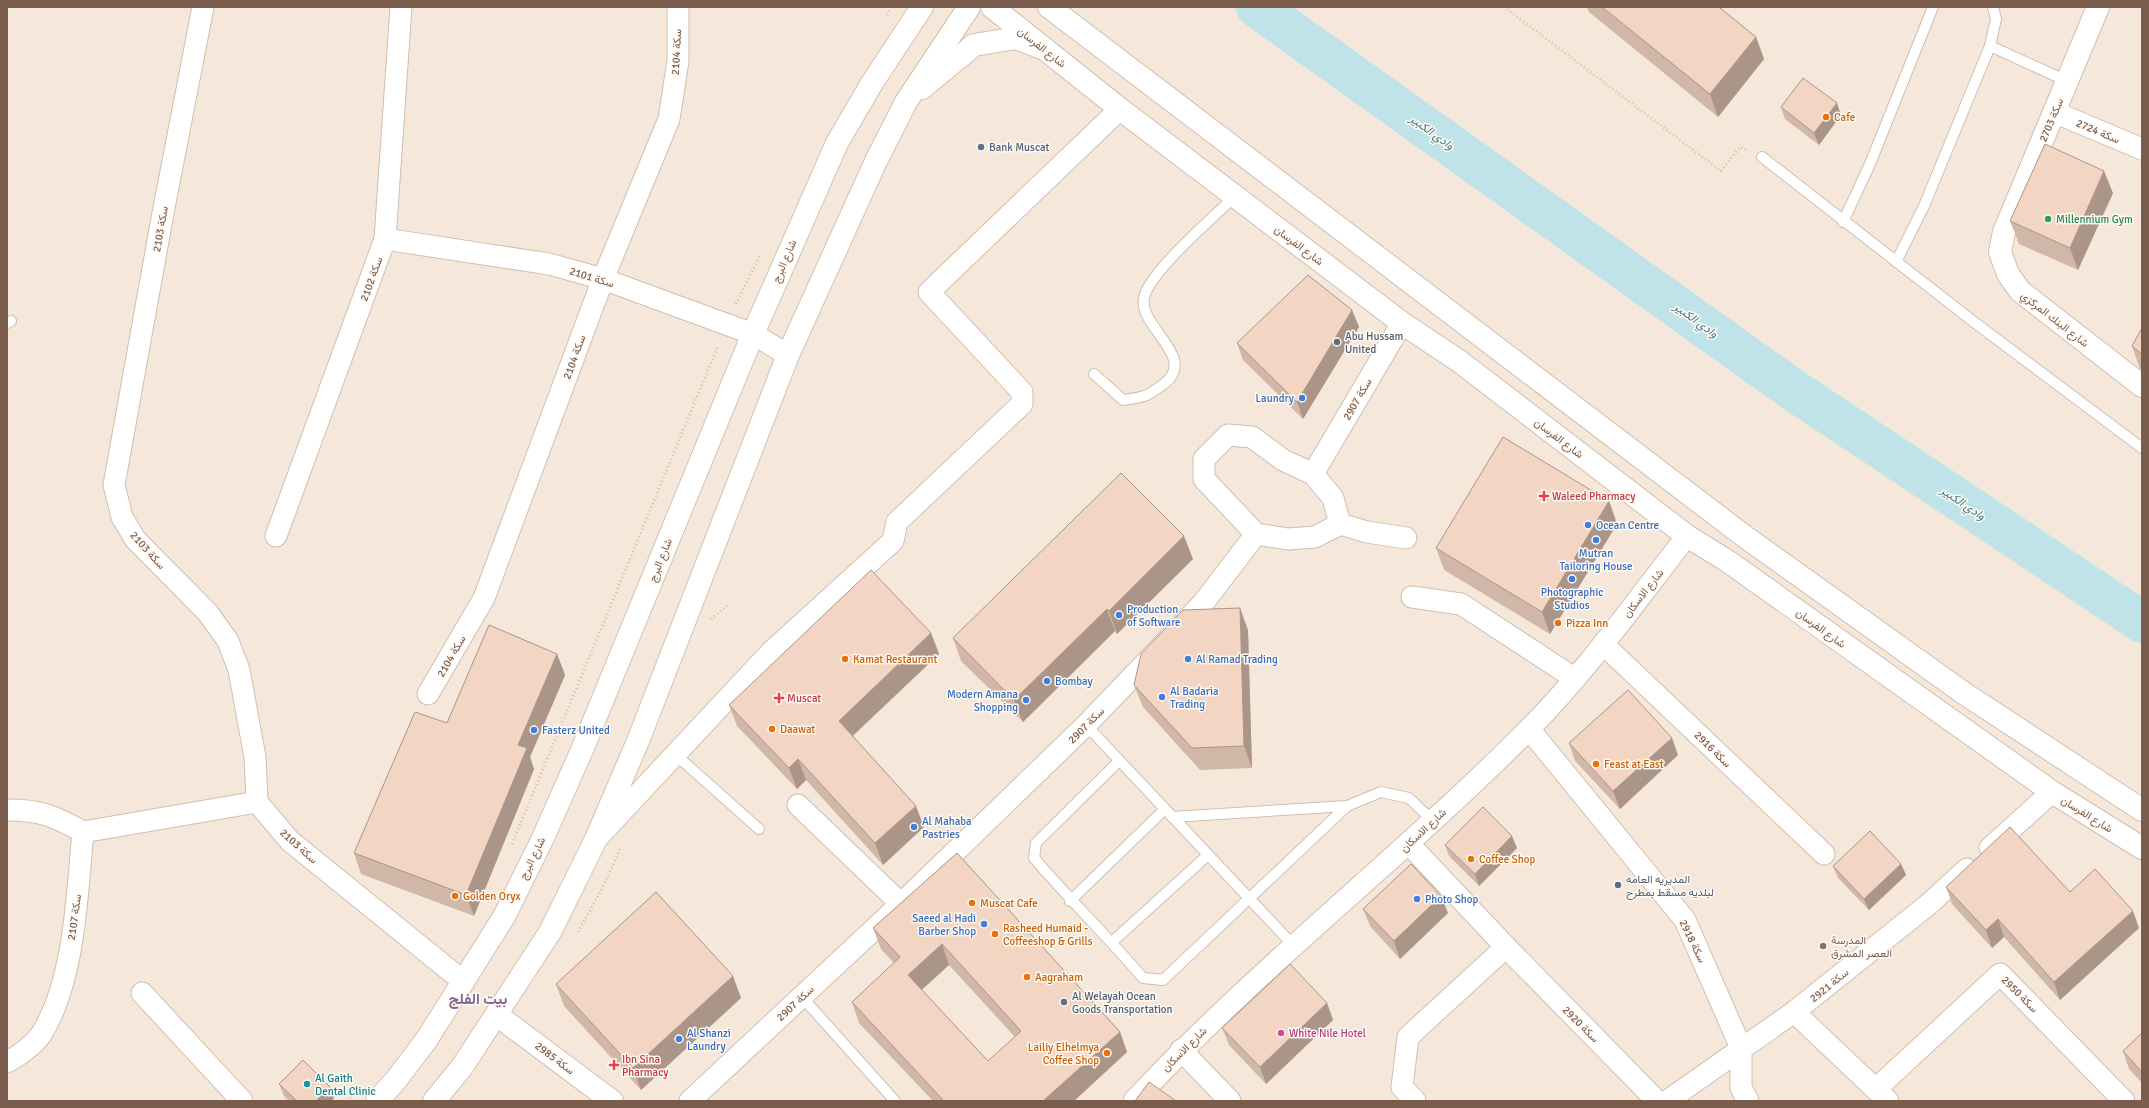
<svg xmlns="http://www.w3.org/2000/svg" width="2149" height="1108" viewBox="0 0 2149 1108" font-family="Signika,Vazirmatn,sans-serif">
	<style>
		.residential { fill: #f5e8da }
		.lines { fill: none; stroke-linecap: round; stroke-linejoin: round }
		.river { stroke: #bfe3e8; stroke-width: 42 }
		.service-casing { stroke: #d1beb0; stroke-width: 12 }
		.minor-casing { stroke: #d1beb0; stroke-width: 23 }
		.tertiary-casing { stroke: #d1beb0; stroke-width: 24 }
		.secondary-casing { stroke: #d6c0b0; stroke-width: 24 }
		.path { stroke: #d9b8a5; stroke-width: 2.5; stroke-dasharray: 1 3; stroke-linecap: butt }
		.service { stroke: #fff; stroke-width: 10 }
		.minor { stroke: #fff; stroke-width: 21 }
		.tertiary { stroke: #fff; stroke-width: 22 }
		.secondary { stroke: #fff; stroke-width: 22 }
		.wall { fill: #d1b7a8; fill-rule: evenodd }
		.shaded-wall { fill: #aa9588 }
		.building { fill: #f3d5c3; stroke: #aa9588; fill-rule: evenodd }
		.food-dot { fill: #e8710a; stroke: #fffaf3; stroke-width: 1.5 }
		.service-dot { fill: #5c6f8a; stroke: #fffaf3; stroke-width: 1.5 }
		.leisure-dot { fill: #2e9e5b; stroke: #fffaf3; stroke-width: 1.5 }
		.shop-dot { fill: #3f7fe0; stroke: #fffaf3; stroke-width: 1.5 }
		.health-dot { fill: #e0444e; stroke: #fffaf3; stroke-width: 1.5 }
		.education-dot { fill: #8d6e63; stroke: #fffaf3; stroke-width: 1.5 }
		.hotel-dot { fill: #d1479c; stroke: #fffaf3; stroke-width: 1.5 }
		.culture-dot { fill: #0f9aa8; stroke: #fffaf3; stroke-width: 1.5 }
		.labels { text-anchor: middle; stroke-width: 3; stroke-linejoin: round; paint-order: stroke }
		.street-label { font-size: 11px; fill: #7a5c4d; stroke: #fffaf3 }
		.food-label { font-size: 11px; fill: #c56008; stroke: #fffaf3; text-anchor: start }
		.service-label { font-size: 11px; fill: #4e5e75; stroke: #fffaf3; text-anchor: start }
		.leisure-label { font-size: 11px; fill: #27864d; stroke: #fffaf3; text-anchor: start }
		.shop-label { font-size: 11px; fill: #366cbe; stroke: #fffaf3; text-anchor: start }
		.health-label { font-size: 11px; fill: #be3a42; stroke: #fffaf3; text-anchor: start }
		.education-label { font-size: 11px; fill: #785e54; stroke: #fffaf3; text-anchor: start }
		.hotel-label { font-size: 11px; fill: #b23c85; stroke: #fffaf3; text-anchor: start }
		.culture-label { font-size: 11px; fill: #0d838f; stroke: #fffaf3; text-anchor: start }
		.water-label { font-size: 12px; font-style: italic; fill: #437c86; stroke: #fffaf3 }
		.district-label { font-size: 15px; font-weight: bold; fill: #846695; stroke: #fffaf3 }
	</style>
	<rect width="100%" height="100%" fill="#fdf6ec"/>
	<!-- residential -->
	<rect class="residential" x="7" y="7" width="2135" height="1094"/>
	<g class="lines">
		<!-- river -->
		<polyline class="river" points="1257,7 1789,387 2142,622"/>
		<defs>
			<g id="service">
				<polyline points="1990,46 2067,81"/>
				<polyline points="1762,157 1974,322 2142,448"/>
				<polyline points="1843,222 1870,164 1933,7"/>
				<polyline points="1896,262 1924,206 1990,46 1996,19 1993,7"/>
				<polyline points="7,323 11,321"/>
				<path d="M1094 374 1123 400C1145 397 1146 397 1164 384 1200 356 1133 325 1145 294 1156 266 1212 219 1235 196"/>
				<polyline points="1086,725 1294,946"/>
				<polyline points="676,755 759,829"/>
				<path d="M1119 761 1036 843 1034 858C1069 899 1108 937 1143 978L1163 980 1347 806"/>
				<polyline points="1172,817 1347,806 1381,792 1409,798 1433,821"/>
				<polyline points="1070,901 1165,809"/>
				<polyline points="1112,942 1208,855"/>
				<polyline points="802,997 895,1101"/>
			</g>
			<g id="minor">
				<polyline points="203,7 163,213 114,485 122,517 135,539 208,613 228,641 239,670 255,757 257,802 290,841 464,982"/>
				<polyline points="2054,112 2142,149"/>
				<polyline points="385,239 549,264 603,279 753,334 788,355"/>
				<polygon points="1228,435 1252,437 1283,460 1313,474 1333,498 1340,524 1315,537 1288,539 1256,534 1204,479 1204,459"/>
				<polyline points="1313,474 1402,323"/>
				<polyline points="1340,524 1367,532 1406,538"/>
				<polyline points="276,536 385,239 401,7"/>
				<polyline points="1412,597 1461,604 1574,678"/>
				<polyline points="1603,644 1824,854"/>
				<polyline points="428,694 484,598 603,279 669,119 678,61 678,7"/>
				<polyline points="1529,729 1685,920 1741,1048 1741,1088 1748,1101"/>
				<polyline points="798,805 901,904"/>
				<path d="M7 810C41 810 54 816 83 832"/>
				<polyline points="83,832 257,802"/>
				<polyline points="598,837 771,652 893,541 897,522 1022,404 1022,392 929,292 1120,109"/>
				<polyline points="1408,843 1506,947 1657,1101"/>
				<polyline points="1990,848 2052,792"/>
				<polyline points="142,993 242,1101"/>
				<polyline points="1794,1012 1888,1101"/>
				<polyline points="1181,1050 1230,1101"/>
				<path d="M7 1062C19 1056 35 1044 42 1033 75 979 77 894 83 832"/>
				<polyline points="1876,1089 2000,974 2124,1101"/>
				<polyline points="690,1101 901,904 1086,725 1204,602 1256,534"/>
				<path d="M1134 1101C1257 968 1401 858 1528 730 1587 671 1636 601 1687 536"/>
				<polyline points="1415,1101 1402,1087 1408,1037 1506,947"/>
				<polyline points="1667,1101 1794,1012 1929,904 1967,869"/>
			</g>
			<g id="tertiary">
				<polyline points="992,7 1120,109 1402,323 1459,361 1687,536 1729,562 2052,792 2142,848"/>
				<polyline points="1049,7 1744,536 1965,694 2142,810"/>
				<polyline points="2098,7 2004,232 2000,252 2008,274 2020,291 2142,386"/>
				<polyline points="497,1015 612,1101"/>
			</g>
			<g id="secondary">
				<polyline points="922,88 974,45 1016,38 1042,48"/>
				<polyline points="377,1101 396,1080 427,1039 505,915 542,840 582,750 753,334 837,143 872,83 922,7"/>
				<polyline points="434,1101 462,1067 550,932 596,839 638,741 788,355 876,161 906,102 969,7"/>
			</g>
		</defs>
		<!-- service casing -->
		<use href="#service" class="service-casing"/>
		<!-- minor casing -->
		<use href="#minor" class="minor-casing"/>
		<!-- tertiary casing -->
		<use href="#tertiary" class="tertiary-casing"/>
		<!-- secondary casing -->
		<use href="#secondary" class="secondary-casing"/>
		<!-- path -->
		<g class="path">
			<polyline points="1504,7 1721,171 1740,147 1747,150"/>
			<polyline points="887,15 891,7"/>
			<polyline points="736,304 760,255"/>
			<polyline points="711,619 729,604"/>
			<polyline points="512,844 718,346"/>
			<polyline points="578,932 603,887 621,847"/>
			<polyline points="348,1101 355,1093"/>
		</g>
		<!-- service -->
		<use href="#service" class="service"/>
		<!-- minor -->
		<use href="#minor" class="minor"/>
		<!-- tertiary -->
		<use href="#tertiary" class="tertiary"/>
		<!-- secondary -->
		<use href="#secondary" class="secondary"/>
	</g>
	<!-- wall -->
	<g class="wall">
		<polygon points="1587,7 1719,7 1756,37 1764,59 1718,117 1589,12"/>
		<polygon points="1781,107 1841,115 1819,145 1785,119"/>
		<polygon points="2113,193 2078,270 2019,244 2010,221"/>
		<polygon points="1352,310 1359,327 1303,419 1243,360 1237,343"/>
		<polygon points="2142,328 2142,370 2140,369 2132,346"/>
		<polygon points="1609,501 1617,524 1550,634 1444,570 1436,548"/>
		<polygon points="1193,559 1117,634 1115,631 1023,722 961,661 953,638"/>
		<polygon points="1248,630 1252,768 1200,770 1143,707 1134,685"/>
		<polygon points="931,633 939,654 853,736 924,827 883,865 806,780 797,789 737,726 729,705"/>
		<polygon points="557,654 565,675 530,757 534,769 474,916 361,874 354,853"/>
		<polygon points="1569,743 1678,755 1620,809 1575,761"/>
		<polygon points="1445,845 1517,848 1479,886 1449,856"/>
		<path d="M957 853 1120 1032 1127 1052 1074 1101H933L859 1023 852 1002 894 963 881 949 873 928ZM949 965 1015 1037 988 1061 921 990Z"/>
		<polygon points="1901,864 1906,875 1869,910 1838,878 1833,866"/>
		<polygon points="1946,887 2070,892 2139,928 2060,1000 2004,937 1992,948 1952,904"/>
		<polygon points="1441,896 1448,913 1400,959 1370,926 1363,909"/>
		<polygon points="556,984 741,998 641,1090 564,1006"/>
		<polygon points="1327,1003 1333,1020 1266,1084 1229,1045 1222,1028"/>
		<polygon points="2142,1033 2142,1083 2129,1069 2123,1051"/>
		<polygon points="279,1084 330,1087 334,1098 332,1101 289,1101 284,1096"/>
	</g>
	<!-- shaded-wall -->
	<g class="shaded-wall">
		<polygon points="1756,37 1764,59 1718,117 1710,94"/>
		<polygon points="1837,103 1841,115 1819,145 1814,133"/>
		<polygon points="2104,171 2113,193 2078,270 2070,248"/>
		<polygon points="1352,310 1359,327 1303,419 1297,402"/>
		<polygon points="1609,501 1617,524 1550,634 1542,612"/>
		<polygon points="1184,536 1193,559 1117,634 1109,611"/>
		<polygon points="1240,608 1248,630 1252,768 1244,746"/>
		<polygon points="1107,609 1115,631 1023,722 1014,700"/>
		<polygon points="931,633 939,654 846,742 839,721"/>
		<polygon points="557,654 565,675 530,757 534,769 474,916 466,895 518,745"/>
		<polygon points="1672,738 1678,755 1620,809 1613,791"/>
		<polygon points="798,759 806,780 797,789 789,768"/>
		<polygon points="916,806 924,827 883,865 875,843"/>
		<polygon points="1512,836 1517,848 1479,886 1475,874"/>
		<polygon points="1901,864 1906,875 1869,910 1864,899"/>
		<polygon points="1441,896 1448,913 1400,959 1394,941"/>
		<polygon points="2133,911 2139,928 2060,1000 2054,982"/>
		<polygon points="1998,919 2004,937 1992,948 1986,930"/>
		<polygon points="942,944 949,965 915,996 908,975"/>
		<polygon points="733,976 741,998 641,1090 633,1068"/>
		<polygon points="1327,1003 1333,1020 1266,1084 1260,1067"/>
		<polygon points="1120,1032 1127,1052 1074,1101 1043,1101"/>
		<polygon points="330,1087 334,1098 332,1101 316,1101"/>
	</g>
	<!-- building -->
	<g class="building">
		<polygon points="1602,7 1719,7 1756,37 1710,94"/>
		<polygon points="1803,78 1837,103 1814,133 1781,107"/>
		<polygon points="2045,144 2104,171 2070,248 2010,221"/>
		<polygon points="1308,275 1352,310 1297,402 1237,343"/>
		<polygon points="2142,328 2142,354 2132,346"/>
		<polygon points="1503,437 1609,501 1542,612 1436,548"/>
		<polygon points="1121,473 1184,536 1109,611 1107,609 1014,700 953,638"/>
		<polygon points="871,570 931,633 839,721 916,806 875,843 798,759 789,768 729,705"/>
		<polygon points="1240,608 1244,746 1192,748 1134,685 1141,654 1183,610"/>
		<polygon points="489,625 557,654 518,745 527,748 466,895 354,853 415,712 447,723"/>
		<polygon points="1628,690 1672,738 1613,791 1569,743"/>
		<polygon points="1483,807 1512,836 1475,874 1445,845"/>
		<polygon points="2010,827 2070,892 2095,869 2133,911 2054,982 1998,919 1986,930 1946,887"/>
		<polygon points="1870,831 1901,864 1864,899 1833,866"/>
		<path d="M957 853 1120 1032 1043 1101H944L852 1002 900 957 873 928ZM942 944 1021 1031 988 1061 908 975Z"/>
		<polygon points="1411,864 1441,896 1394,941 1363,909"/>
		<polygon points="656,892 733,976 633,1068 556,984"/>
		<polygon points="1290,964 1327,1003 1260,1067 1222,1028"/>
		<polygon points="2142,1033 2142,1072 2123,1051"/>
		<polygon points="303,1060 330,1087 316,1101 297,1101 279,1084"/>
		<polygon points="1149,1082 1176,1101 1135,1101"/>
	</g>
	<!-- markers -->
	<g class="food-dot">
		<circle cx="1826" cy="117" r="4"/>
		<circle cx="1558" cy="623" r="4"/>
		<circle cx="845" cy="659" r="4"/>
		<circle cx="772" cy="729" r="4"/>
		<circle cx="1596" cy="764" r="4"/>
		<circle cx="1471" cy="859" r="4"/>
		<circle cx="455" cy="896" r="4"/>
		<circle cx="972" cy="903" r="4"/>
		<circle cx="995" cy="934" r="4"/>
		<circle cx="1027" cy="977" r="4"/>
		<circle cx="1107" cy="1053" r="4"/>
	</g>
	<g class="service-dot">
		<circle cx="981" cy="147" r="4"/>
		<circle cx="1337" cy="342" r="4"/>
		<circle cx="1618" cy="885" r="4"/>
		<circle cx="1064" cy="1002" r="4"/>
	</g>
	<circle class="leisure-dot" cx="2048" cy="219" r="4"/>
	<g class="shop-dot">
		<circle cx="1302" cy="398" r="4"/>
		<circle cx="1588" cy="525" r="4"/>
		<circle cx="1596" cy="540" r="4"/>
		<circle cx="1572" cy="579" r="4"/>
		<circle cx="1119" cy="615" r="4"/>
		<circle cx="1188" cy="659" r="4"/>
		<circle cx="1047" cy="681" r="4"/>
		<circle cx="1162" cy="697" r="4"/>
		<circle cx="1026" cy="700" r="4"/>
		<circle cx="534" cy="730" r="4"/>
		<circle cx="914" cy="827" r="4"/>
		<circle cx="1417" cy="899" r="4"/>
		<circle cx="984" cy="924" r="4"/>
		<circle cx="679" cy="1039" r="4"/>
	</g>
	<g class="health-dot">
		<path d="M1542 490h4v4h4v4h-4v4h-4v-4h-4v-4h4z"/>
		<path d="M777 692h4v4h4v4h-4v4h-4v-4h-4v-4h4z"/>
		<path d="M612 1059h4v4h4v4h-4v4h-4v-4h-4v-4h4z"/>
	</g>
	<circle class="education-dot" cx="1823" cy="946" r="4"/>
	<circle class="hotel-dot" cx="1281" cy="1033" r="4"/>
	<circle class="culture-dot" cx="307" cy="1084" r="4"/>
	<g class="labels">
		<!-- street labels -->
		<g class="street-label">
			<text transform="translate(1042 47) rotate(38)" y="4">شارع الفرسان</text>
			<text transform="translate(676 52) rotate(-87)" y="4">سكة 2104</text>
			<text transform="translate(2051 120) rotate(-67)" y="4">سكة 2703</text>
			<text transform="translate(2098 131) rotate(23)" y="4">سكة 2724</text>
			<text transform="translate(160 229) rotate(-80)" y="4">سكة 2103</text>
			<text transform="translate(1299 245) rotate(37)" y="4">شارع الفرسان</text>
			<text transform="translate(784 261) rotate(-67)" y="4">شارع البرج</text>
			<text transform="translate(592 277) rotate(17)" y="4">سكة 2101</text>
			<text transform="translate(371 279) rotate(-70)" y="4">سكة 2102</text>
			<text transform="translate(2055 319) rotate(38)" y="4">شارع البنك المركزي</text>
			<text transform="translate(574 357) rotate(-70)" y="4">سكة 2104</text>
			<text transform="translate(1357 399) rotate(-60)" y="4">سكة 2907</text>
			<text transform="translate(1559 438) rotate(37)" y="4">شارع الفرسان</text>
			<text transform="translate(148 550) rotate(48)" y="4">سكة 2103</text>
			<text transform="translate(660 560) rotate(-68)" y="4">شارع البرج</text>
			<text transform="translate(1643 593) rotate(-52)" y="4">شارع الاسكان</text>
			<text transform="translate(1821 628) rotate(36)" y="4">شارع الفرسان</text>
			<text transform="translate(451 656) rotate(-60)" y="4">سكة 2104</text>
			<text transform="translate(1086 725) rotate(-45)" y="4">سكة 2907</text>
			<text transform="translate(1713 749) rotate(44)" y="4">سكة 2916</text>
			<text transform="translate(2087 814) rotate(32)" y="4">شارع الفرسان</text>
			<text transform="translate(1423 830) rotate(-43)" y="4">شارع الاسكان</text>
			<text transform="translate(299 846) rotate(42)" y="4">سكة 2103</text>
			<text transform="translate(532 858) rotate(-64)" y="4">شارع البرج</text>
			<text transform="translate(74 917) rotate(-82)" y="4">سكة 2107</text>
			<text transform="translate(1693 941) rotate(64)" y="4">سكة 2918</text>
			<text transform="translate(1829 985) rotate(-39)" y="4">سكة 2921</text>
			<text transform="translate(2020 994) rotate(45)" y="4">سكة 2950</text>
			<text transform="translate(795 1003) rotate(-43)" y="4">سكة 2907</text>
			<text transform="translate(1581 1024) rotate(45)" y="4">سكة 2920</text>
			<text transform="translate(1184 1049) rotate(-45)" y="4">شارع الاسكان</text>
			<text transform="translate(555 1058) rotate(37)" y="4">سكة 2985</text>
		</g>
		<!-- food labels -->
		<g class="food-label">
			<text x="1834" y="121">Cafe</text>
			<text x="1566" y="627">Pizza Inn</text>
			<text x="853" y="663">Kamat Restaurant</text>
			<text x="780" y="733">Daawat</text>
			<text x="1604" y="768">Feast at East</text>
			<text x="1479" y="863">Coffee Shop</text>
			<text x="463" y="900">Golden Oryx</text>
			<text x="980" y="907">Muscat Cafe</text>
			<text x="1003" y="932">Rasheed Humaid -<tspan x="1003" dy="13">Coffeeshop &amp; Grills</tspan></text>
			<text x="1035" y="981">Aagraham</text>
			<text x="1099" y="1051" text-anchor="end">Lailiy Elhelmya<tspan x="1099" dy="13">Coffee Shop</tspan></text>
		</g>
		<!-- service labels -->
		<g class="service-label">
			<text x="989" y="151">Bank Muscat</text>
			<text x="1345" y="340">Abu Hussam<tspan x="1345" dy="13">United</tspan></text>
			<text x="1626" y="883">المديريه العامه<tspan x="1626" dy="13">لبلديه مسقط بمطرح</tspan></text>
			<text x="1072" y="1000">Al Welayah Ocean<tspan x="1072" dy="13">Goods Transportation</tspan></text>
		</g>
		<!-- leisure labels -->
		<g class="leisure-label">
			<text x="2056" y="223">Millennium Gym</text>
		</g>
		<!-- shop labels -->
		<g class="shop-label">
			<text x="1294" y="402" text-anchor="end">Laundry</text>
			<text x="1596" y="529">Ocean Centre</text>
			<text x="1596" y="557" text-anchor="middle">Mutran<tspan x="1596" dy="13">Tailoring House</tspan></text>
			<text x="1572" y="596" text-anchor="middle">Photographic<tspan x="1572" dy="13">Studios</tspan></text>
			<text x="1127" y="613">Production<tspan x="1127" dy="13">of Software</tspan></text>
			<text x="1196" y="663">Al Ramad Trading</text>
			<text x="1055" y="685">Bombay</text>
			<text x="1170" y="695">Al Badaria<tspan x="1170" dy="13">Trading</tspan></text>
			<text x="1018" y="698" text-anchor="end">Modern Amana<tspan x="1018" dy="13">Shopping</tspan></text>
			<text x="542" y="734">Fasterz United</text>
			<text x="922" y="825">Al Mahaba<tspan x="922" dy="13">Pastries</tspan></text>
			<text x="1425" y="903">Photo Shop</text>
			<text x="976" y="922" text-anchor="end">Saeed al Hadi<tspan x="976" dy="13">Barber Shop</tspan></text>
			<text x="687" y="1037">Al Shanzi<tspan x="687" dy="13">Laundry</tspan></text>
		</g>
		<!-- health labels -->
		<g class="health-label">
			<text x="1552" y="500">Waleed Pharmacy</text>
			<text x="787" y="702">Muscat</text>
			<text x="622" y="1063">Ibn Sina<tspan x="622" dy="13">Pharmacy</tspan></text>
		</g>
		<!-- education labels -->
		<g class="education-label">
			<text x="1831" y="944">المدرسة<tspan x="1831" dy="13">العصر المشرق</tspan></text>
		</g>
		<!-- hotel labels -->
		<g class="hotel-label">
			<text x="1289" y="1037">White Nile Hotel</text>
		</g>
		<!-- culture labels -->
		<g class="culture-label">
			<text x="315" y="1082">Al Gaith<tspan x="315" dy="13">Dental Clinic</tspan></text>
		</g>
		<!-- water labels -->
		<g class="water-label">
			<text transform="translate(1432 132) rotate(36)" y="4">وادي الكبير</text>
			<text transform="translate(1696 320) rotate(36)" y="4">وادي الكبير</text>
			<text transform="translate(1963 503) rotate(34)" y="4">وادي الكبير</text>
		</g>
		<!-- district labels -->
		<g class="district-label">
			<text x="478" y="1004">بيت الفلج</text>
		</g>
	</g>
	<!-- border -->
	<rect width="2149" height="1108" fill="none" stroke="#7a5c4d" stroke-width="16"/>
</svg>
